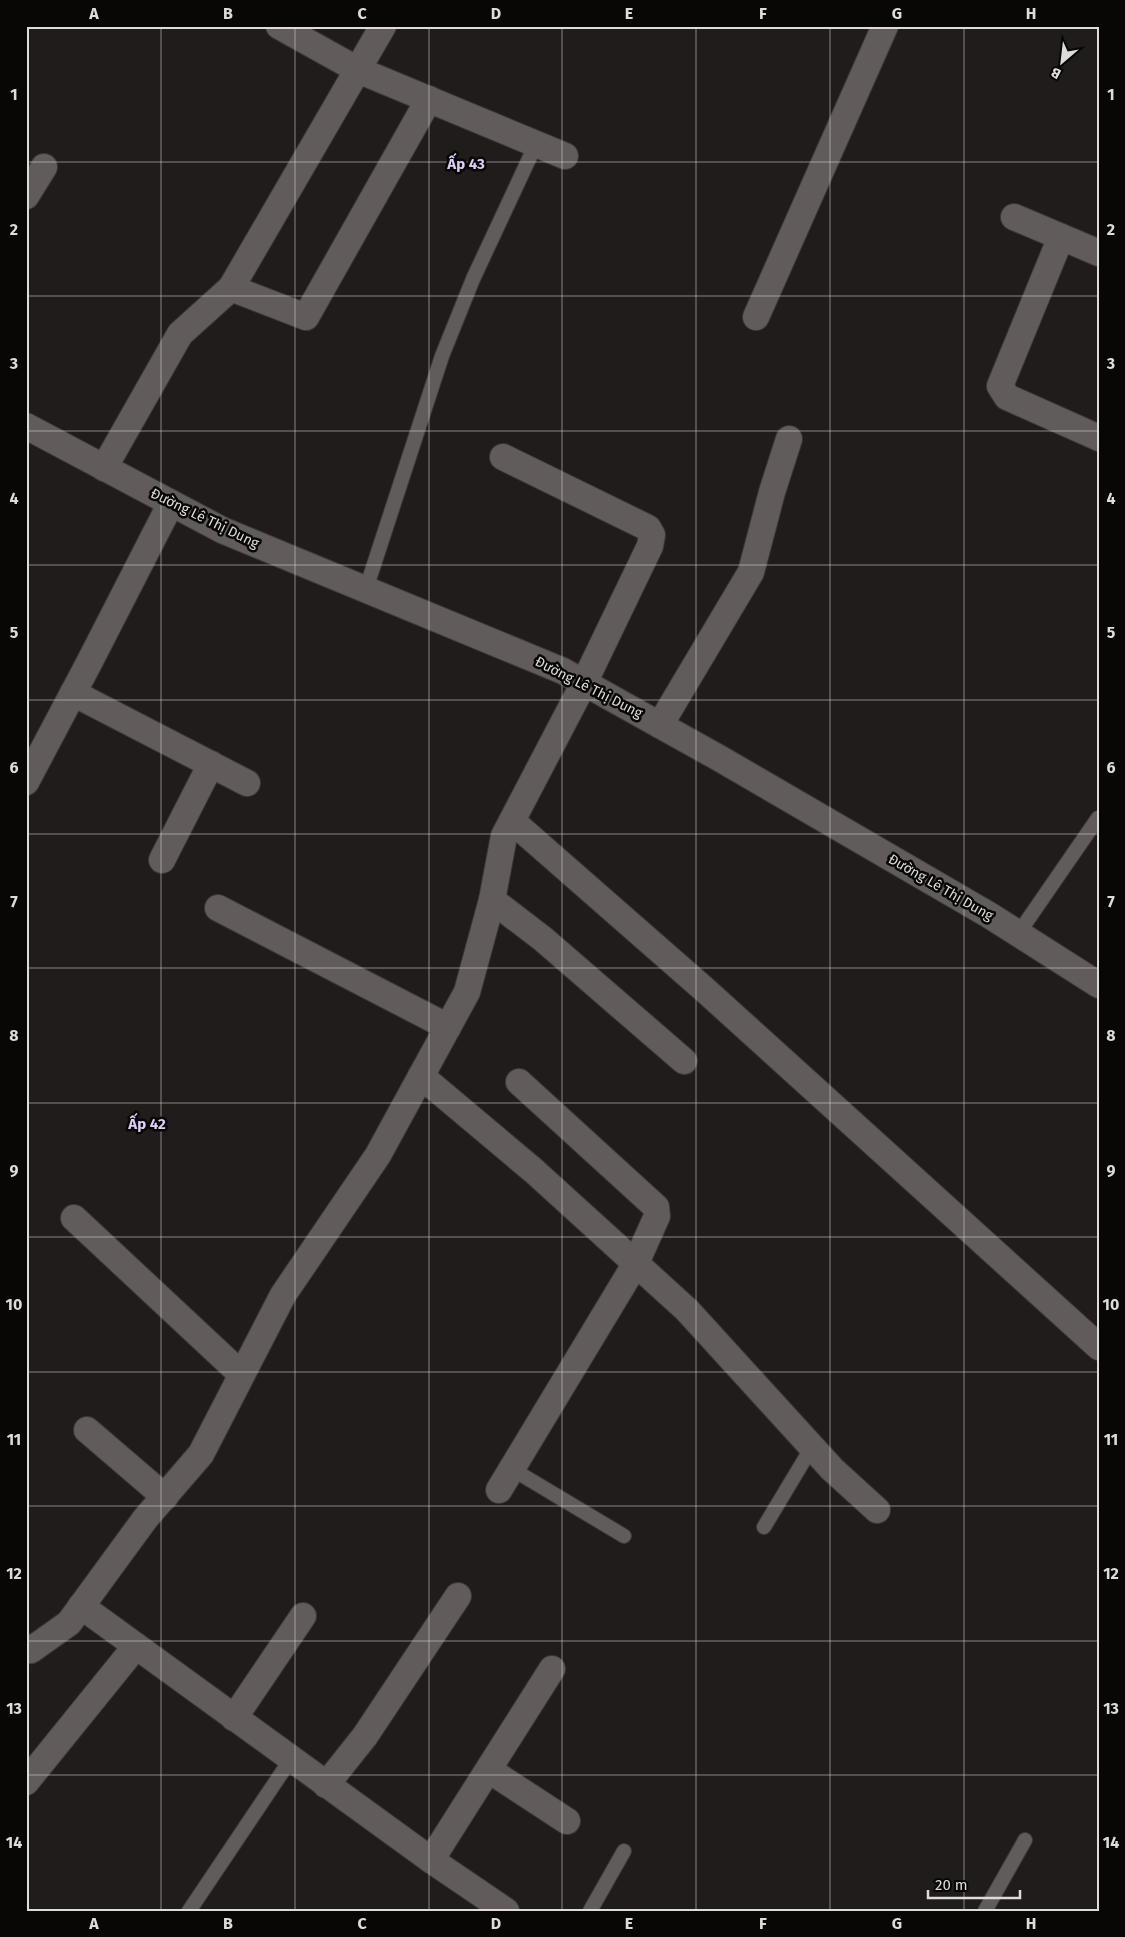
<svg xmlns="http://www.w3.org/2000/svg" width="1125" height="1937" viewBox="0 0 1125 1937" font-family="'Fira Sans',sans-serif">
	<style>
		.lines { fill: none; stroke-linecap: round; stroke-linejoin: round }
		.service-casing { stroke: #3c3939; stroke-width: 16 }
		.minor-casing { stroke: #3c3939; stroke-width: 28 }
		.service { stroke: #615c5b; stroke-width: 14 }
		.minor { stroke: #615c5b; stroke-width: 26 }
		.grid { fill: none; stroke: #dedbda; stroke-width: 1; stroke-opacity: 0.55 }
		.labels { text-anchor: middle; stroke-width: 5; stroke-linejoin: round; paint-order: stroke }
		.street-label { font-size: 14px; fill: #dedbda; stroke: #080706 }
		.neighbourhood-label { font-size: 15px; font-weight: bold; fill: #ddcdf7; stroke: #080706 }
		.neatline { fill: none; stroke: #dedbda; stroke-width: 2 }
		.grid-label { font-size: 16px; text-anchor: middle; font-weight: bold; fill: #dedbda }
	</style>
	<rect width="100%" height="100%" fill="#1f1c1b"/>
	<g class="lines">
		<defs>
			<g id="service">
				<polyline points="366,589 442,356 473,279 536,144"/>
				<polyline points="1018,934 1098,818"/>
				<polyline points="512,1469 624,1536"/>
				<polyline points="764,1527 812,1447"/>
				<polyline points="189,1911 291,1759"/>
				<polyline points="590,1911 624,1851"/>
				<polyline points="985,1911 1025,1840"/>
			</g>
			<g id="minor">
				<polyline points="279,26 358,70 565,156"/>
				<polyline points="26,196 44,167"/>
				<polyline points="1014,217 1099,253"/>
				<polyline points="1061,237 1000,386 1007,397 1099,438"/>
				<polyline points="231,288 383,26"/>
				<polyline points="756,317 885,26"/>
				<polyline points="26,426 222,530 563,671 719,758 989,915 1099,985"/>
				<polyline points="104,468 180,334 231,288 306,317 429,99"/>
				<polyline points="73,693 247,783"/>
				<polyline points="660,725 751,572 772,492 789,439"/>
				<polyline points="26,782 89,663 171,503"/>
				<polyline points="512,821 705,990 1099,1347"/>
				<polyline points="162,860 211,764"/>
				<polyline points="492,900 543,939 684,1061"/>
				<polyline points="218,908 448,1027"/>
				<polyline points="421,1076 534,1171 687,1310 832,1469 877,1510"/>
				<polyline points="74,1218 241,1374"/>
				<polyline points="87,1430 165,1497"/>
				<polyline points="499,1490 636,1263 657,1216 656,1207 519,1082"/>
				<polyline points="81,1606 431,1860 506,1911"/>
				<polyline points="26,1647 31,1650 69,1623 145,1519 201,1454 283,1295 378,1155 467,992 492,900 504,836 584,683 650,546 652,535 648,528 503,457"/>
				<polyline points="234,1718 303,1616"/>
				<polyline points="489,1770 567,1821"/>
				<polyline points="26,1782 136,1646"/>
				<polyline points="326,1785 365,1736 458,1596"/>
				<polyline points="431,1860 552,1669"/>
			</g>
		</defs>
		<!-- service casing -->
		<use href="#service" class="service-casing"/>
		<!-- minor casing -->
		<use href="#minor" class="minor-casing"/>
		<!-- service -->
		<use href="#service" class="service"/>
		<!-- minor -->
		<use href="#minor" class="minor"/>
	</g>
	<!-- grid -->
	<path class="grid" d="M161 26V1911M295 26V1911M429 26V1911M562 26V1911M696 26V1911M830 26V1911M964 26V1911M26 162H1099M26 296H1099M26 431H1099M26 565H1099M26 700H1099M26 834H1099M26 968H1099M26 1103H1099M26 1237H1099M26 1372H1099M26 1506H1099M26 1641H1099M26 1775H1099"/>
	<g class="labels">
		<!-- street labels -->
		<g class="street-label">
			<text transform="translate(205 518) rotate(26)" y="5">Đường Lê Thị Dung</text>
			<text transform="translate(589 687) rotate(27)" y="5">Đường Lê Thị Dung</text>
			<text transform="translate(941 887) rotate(30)" y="5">Đường Lê Thị Dung</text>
		</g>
		<!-- neighbourhood labels -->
		<g class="neighbourhood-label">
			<text x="466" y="169">Ấp 43</text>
			<text x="147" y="1129">Ấp 42</text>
		</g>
	</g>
	<!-- border -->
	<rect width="1125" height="1937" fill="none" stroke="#080706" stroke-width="55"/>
	<!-- north arrow -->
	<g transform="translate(1062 62) rotate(208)" stroke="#080706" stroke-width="4" paint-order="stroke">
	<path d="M0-4L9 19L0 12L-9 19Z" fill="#dedbda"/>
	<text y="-8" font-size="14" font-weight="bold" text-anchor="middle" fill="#dedbda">B</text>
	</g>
	<!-- scale -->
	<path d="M928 1890v8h92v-8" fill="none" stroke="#dedbda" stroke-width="2.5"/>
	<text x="935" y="1890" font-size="15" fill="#dedbda" stroke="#080706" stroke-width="4" paint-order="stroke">20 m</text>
	<rect x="28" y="28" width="1070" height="1882" class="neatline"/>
	<g class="grid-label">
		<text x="94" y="19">A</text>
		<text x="228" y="19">B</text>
		<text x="362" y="19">C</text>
		<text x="496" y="19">D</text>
		<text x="629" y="19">E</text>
		<text x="763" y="19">F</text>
		<text x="897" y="19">G</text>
		<text x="1031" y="19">H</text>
		<text x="14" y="100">1</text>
		<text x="1111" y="100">1</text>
		<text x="14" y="235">2</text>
		<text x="1111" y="235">2</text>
		<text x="14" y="369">3</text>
		<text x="1111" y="369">3</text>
		<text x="14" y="504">4</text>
		<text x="1111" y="504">4</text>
		<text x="14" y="638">5</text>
		<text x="1111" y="638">5</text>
		<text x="14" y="773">6</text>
		<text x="1111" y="773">6</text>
		<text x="14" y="907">7</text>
		<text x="1111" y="907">7</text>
		<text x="14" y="1041">8</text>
		<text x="1111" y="1041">8</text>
		<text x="14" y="1176">9</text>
		<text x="1111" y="1176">9</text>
		<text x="14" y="1310">10</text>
		<text x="1111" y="1310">10</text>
		<text x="14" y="1445">11</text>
		<text x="1111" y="1445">11</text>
		<text x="14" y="1579">12</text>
		<text x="1111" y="1579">12</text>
		<text x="14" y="1714">13</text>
		<text x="1111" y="1714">13</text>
		<text x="14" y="1848">14</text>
		<text x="1111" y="1848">14</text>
		<text x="94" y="1929">A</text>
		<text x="228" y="1929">B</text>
		<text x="362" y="1929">C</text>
		<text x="496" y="1929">D</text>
		<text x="629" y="1929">E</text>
		<text x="763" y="1929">F</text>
		<text x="897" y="1929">G</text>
		<text x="1031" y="1929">H</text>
	</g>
</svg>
